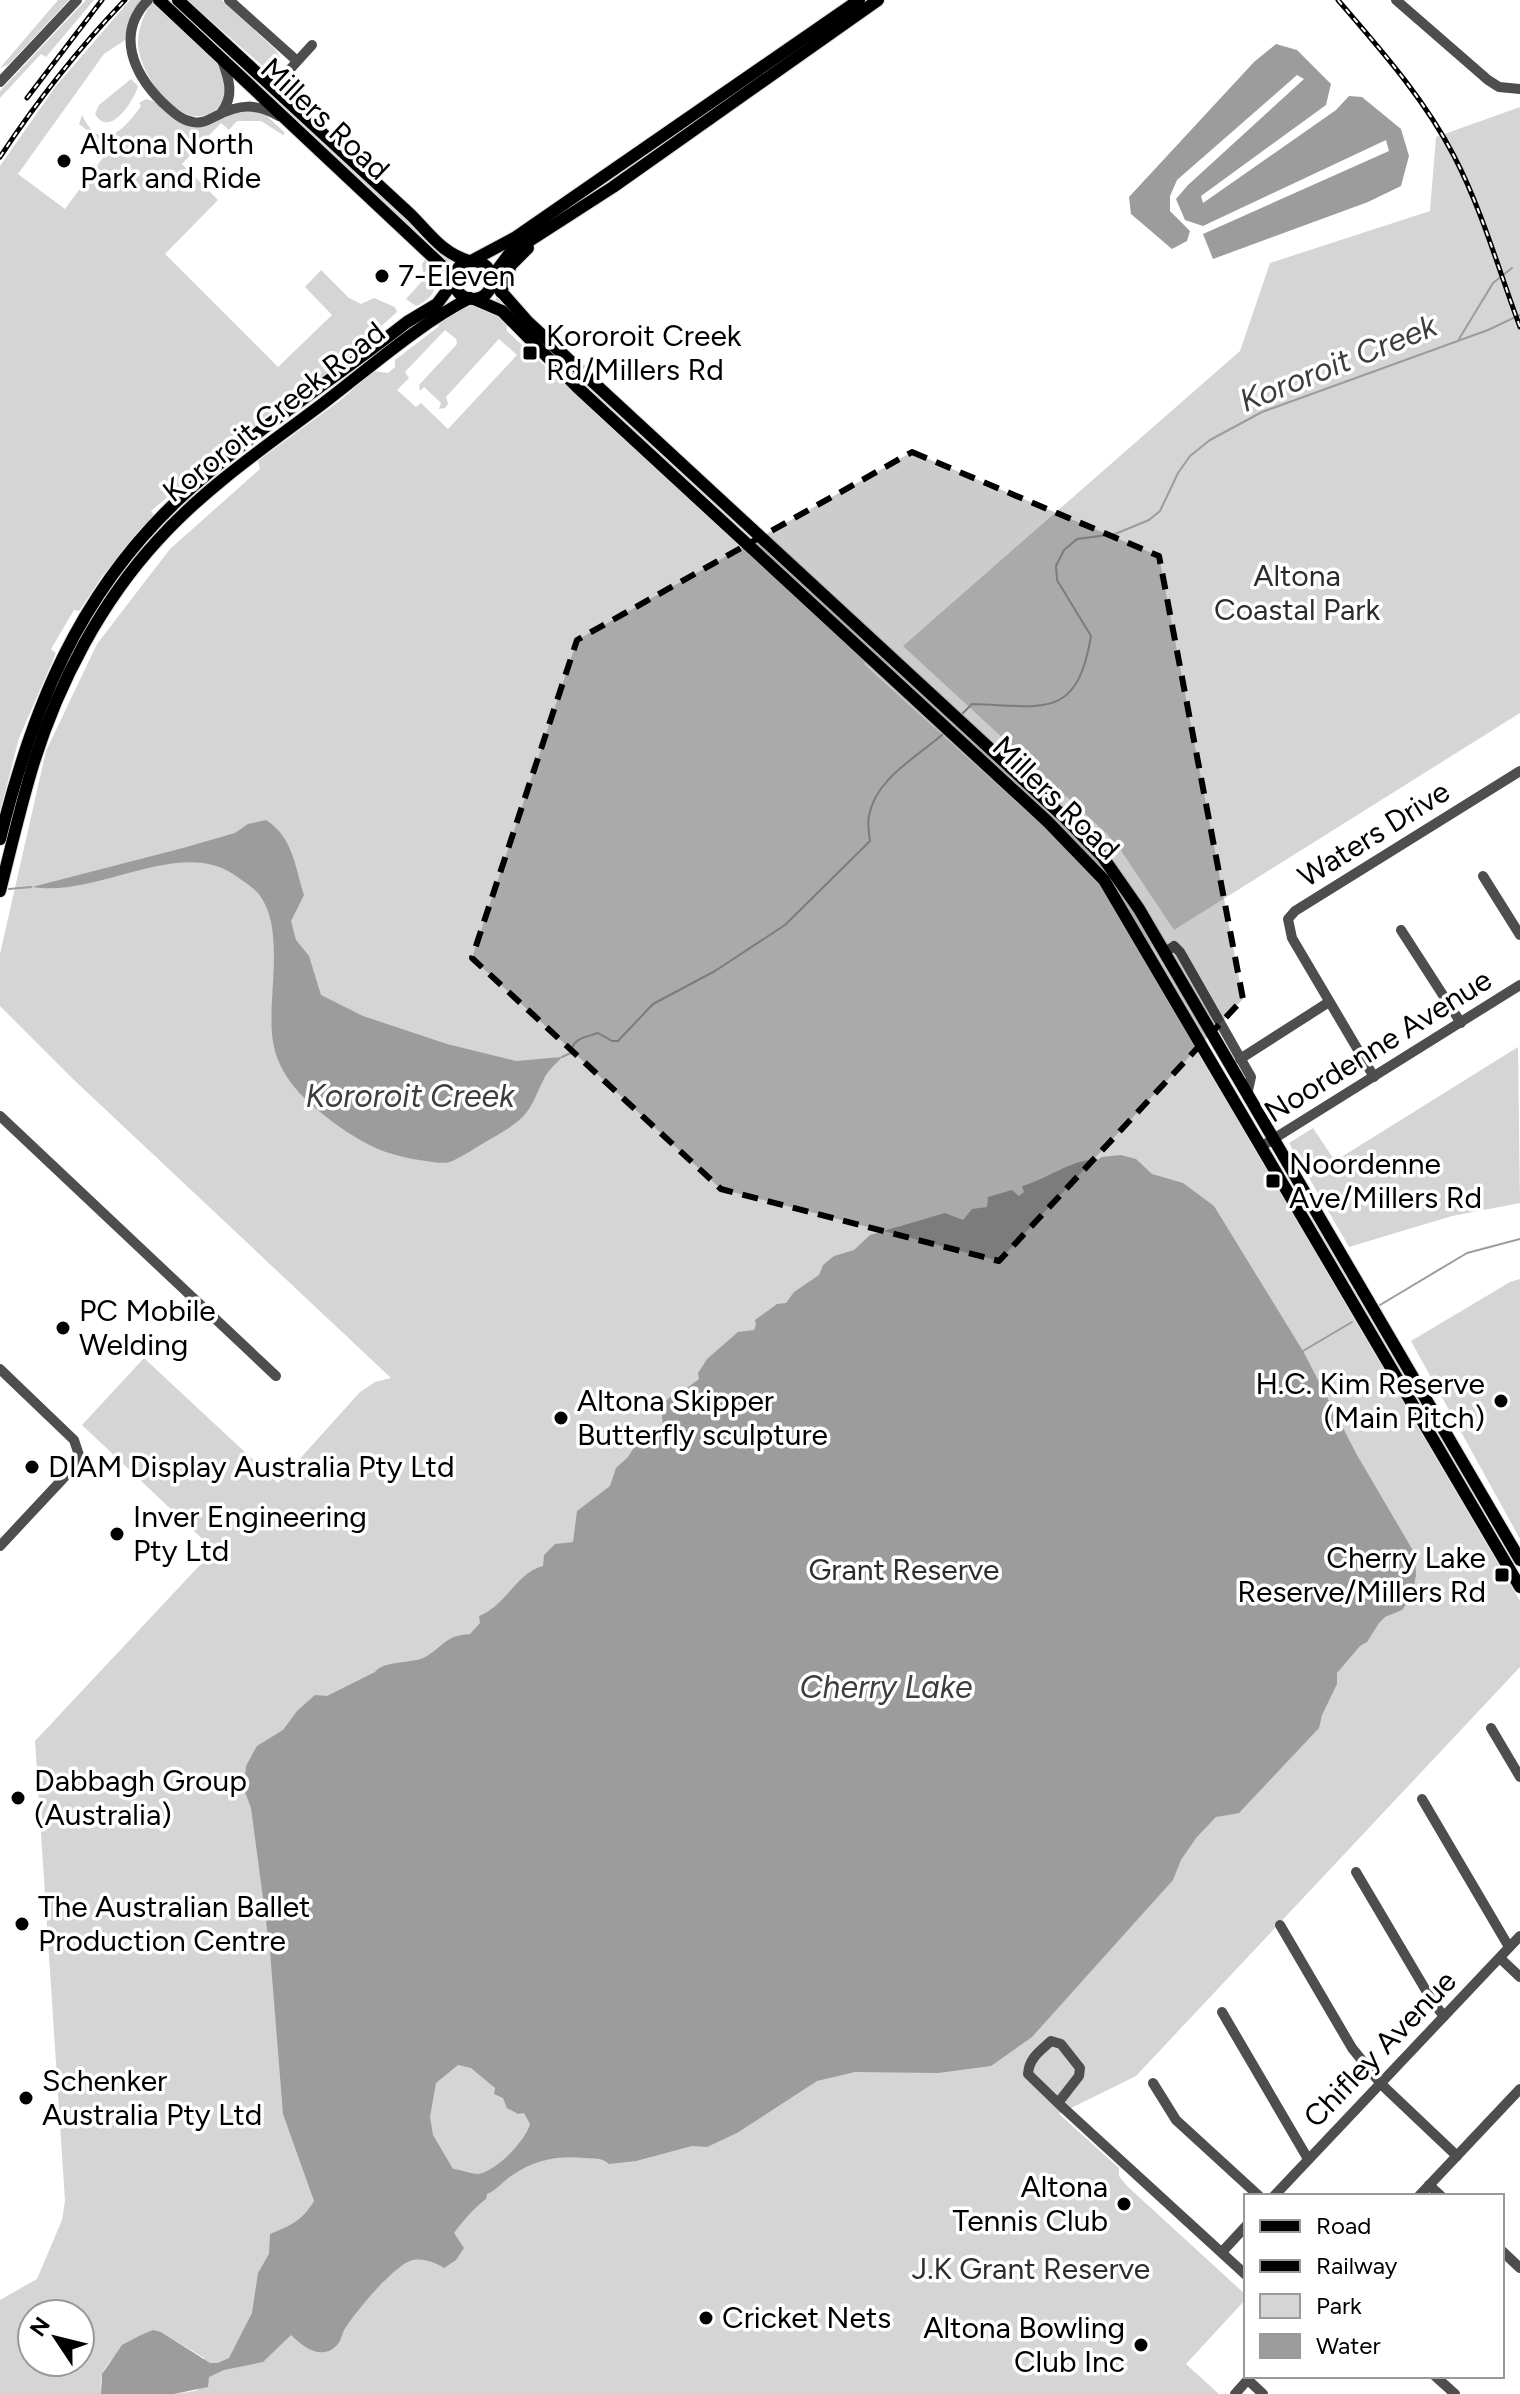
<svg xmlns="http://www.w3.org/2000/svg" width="1520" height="2394" viewBox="0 0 1520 2394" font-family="Figtree,sans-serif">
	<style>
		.green { fill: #d5d5d5; fill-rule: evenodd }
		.water { fill: #9c9c9c; fill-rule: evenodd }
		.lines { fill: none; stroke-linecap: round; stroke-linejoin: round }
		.stream { stroke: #9c9c9c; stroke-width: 2 }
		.major-casing { stroke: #dbdbdb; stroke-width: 14 }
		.minor { stroke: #4e4e4e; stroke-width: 10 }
		.major { stroke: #000; stroke-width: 12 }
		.rail-casing { stroke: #000; stroke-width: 5 }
		.rail { stroke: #fff; stroke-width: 2; stroke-dasharray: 6; stroke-linecap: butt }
		.marked { fill: #000; fill-opacity: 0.2; stroke: #000; stroke-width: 6; stroke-dasharray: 16 10; stroke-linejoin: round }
		.poi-dot { fill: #000; stroke: #fff; stroke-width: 3 }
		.labels { text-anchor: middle; stroke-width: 7; stroke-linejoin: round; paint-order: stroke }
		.street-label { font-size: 30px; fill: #000; stroke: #fff }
		.poi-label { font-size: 30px; fill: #000; stroke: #fff; text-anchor: start }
		.park-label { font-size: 30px; fill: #2c2c2c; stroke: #fff }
		.water-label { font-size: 32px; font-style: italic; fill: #3d3d3d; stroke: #fff }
	</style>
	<rect width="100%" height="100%" fill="#fff"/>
	<!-- green -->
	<g class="green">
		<polygon points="58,0 69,0 9,64 0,68"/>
		<polygon points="86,0 94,0 46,57 41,54 0,98 0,91"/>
		<path d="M130 0H141L129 21 125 40 104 54 18 174 65 209 110 148 79 124 82 115C101 155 124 130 141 106L139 103 146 99 153 101 194 126 242 109 267 113V116L285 133 283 135 261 121H237L229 130 221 123 182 164 218 200 165 254 278 367 332 315 305 287 321 270 349 298 361 304 374 298 395 307 397 312 332 370 255 424 257 427 221 452 151 511 154 515 103 575 79 611 74 610 51 649 56 653 19 738 0 812V166L56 86Z"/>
		<polygon points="165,0 171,0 452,260 449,263 444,259"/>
		<path d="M187 0H222L276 50 280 57C277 66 273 68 265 68Z"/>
		<path d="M152 2 222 68 227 82 224 103C217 109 211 114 202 116 172 121 138 70 138 43 138 27 144 14 152 2Z"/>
		<path d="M131 79 138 86C134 101 109 139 95 114L99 105Z"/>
		<polygon points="1520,107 1520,713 1174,930 1120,849 1106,833 903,646 1240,351 1270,263 1430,211 1436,137"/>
		<path d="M425 260C443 277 438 297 416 306L406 299 424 279 422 264Z"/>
		<polygon points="497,297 527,328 951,721 946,722 558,364 507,309 495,300"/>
		<path d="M468 304 491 309 506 322 507 331 866 661 864 664 1055 837 1097 881 1520 1601V1667L1136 2076 1059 2114 1119 2168V2176L1127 2186 1246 2295V2299L1186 2364 1219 2394H174L195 2391 204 2386V2358L161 2332C142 2329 108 2357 102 2375 100 2380 101 2389 101 2394H0V2300L37 2279 62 2220 65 2201 35 1741 214 1550 82 1425 144 1358 278 1483 360 1392 375 1382 391 1378 74 1080 0 1006V954L46 751 97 644 170 549 260 469 258 461 342 399 373 371 388 373 395 367V360L438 327 440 322ZM445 330 456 339 457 344 419 385 420 391 424 387 441 403 439 409 445 408 448 404 446 397 499 339 517 355 448 429 421 403 416 407 397 390 409 378 405 372ZM32 2314H80V2362H32Z"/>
		<polygon points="956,725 1086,844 1116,881 1152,946 1149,946 1093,861 1023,794 1024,792 954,729"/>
		<polygon points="1518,1047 1520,1203 1452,1216 1349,1247 1289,1143 1313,1128 1335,1161"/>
		<polygon points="1313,1218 1480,1503 1487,1521 1322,1242 1311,1219"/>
		<polygon points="1520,1279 1520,1539 1411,1341 1510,1282"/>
	</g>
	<!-- water -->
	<g class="water">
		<polygon points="1276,44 1297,50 1331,84 1326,105 1201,196 1203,203 1336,110 1349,96 1362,97 1401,129 1409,156 1401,186 1368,202 1213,259 1203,234 1389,151 1386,140 1203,226 1185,220 1176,199 1188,185 1304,79 1297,75 1177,180 1170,196 1170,211 1190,231 1187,241 1172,249 1131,214 1129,197 1254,62"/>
		<path d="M266 820C293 837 295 867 304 895L291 921 296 940 309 956 321 995 363 1016 447 1044 516 1061 562 1057C556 1064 546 1072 543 1081 537 1092 534 1103 526 1113 518 1124 499 1134 487 1141 475 1148 462 1157 450 1162 443 1164 433 1162 426 1161 389 1156 368 1147 337 1125 310 1105 282 1082 274 1047 264 1003 289 929 257 892 251 886 240 879 233 874 178 838 97 898 32 887L183 848 235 833 248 824Z"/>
		<path d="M1121 1155 1136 1159 1152 1174 1183 1183 1214 1206 1303 1351 1357 1455 1415 1554 1416 1575 1412 1596 1402 1610 1385 1617 1379 1623 1367 1642 1360 1646 1337 1673V1684L1322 1715 1319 1728 1239 1813 1216 1817 1196 1838 1181 1860 1173 1880 1032 2037 991 2066 938 2073 855 2072 817 2081 737 2133 707 2147 692 2146 636 2161 609 2164C601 2157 595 2159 585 2158 557 2155 534 2160 511 2176 502 2182 498 2189 487 2194L486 2199C474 2208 462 2222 454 2233L464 2248 456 2260 444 2268C435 2262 420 2257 410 2261 392 2268 357 2310 346 2327 342 2332 342 2339 338 2344 323 2362 303 2347 291 2335L263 2362 224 2370 209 2377 208 2387 174 2394H101L102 2374 122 2345 141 2335 153 2330 161 2332 210 2363H218L229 2358 252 2313 258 2273 269 2254 270 2234C290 2226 303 2220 314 2201L283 2114 270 1951 251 1808 244 1789 246 1766 257 1746 283 1730 297 1711 315 1695 327 1696 375 1672C383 1660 416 1664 427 1656 446 1644 445 1636 470 1634L480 1623 479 1616C506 1606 517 1572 543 1566L544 1555 555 1544 573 1542 577 1511 610 1486 616 1468 628 1457 645 1430 652 1435 663 1427 661 1405 682 1387 687 1388 699 1379 698 1373 707 1359 738 1332 754 1330 756 1325 755 1320 777 1304 786 1303 794 1292 819 1275 823 1265 834 1256 854 1250 870 1235 945 1213 963 1220 972 1209 987 1207 988 1197 1012 1190 1019 1196 1024 1192 1022 1186C1047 1180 1073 1158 1097 1160L1102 1157ZM458 2065 471 2068 495 2088 494 2094 503 2098 507 2108 518 2114 524 2113 530 2124C526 2140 496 2172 478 2174 471 2174 459 2169 453 2169L433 2135 430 2117 436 2083Z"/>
	</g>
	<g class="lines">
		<!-- stream -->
		<g class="stream">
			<polyline points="1459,339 1493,283 1512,268"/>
			<path d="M961 715 972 704C1043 706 1077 721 1091 636L1057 580 1056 566 1064 550 1077 539 1115 534 1149 520 1160 511 1178 473 1190 456 1210 440 1262 412 1488 330 1520 315"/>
			<polyline points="9,889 31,887"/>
			<path d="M562 1057 571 1053C572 1038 586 1037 598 1033L612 1041H618L653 1004 715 971 785 925 870 841C869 833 867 824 869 816 875 779 917 757 943 734"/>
			<polyline points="1380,1305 1467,1253 1520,1239"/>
			<polyline points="1303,1351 1352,1322"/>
		</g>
		<defs>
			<g id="major">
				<polyline points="159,0 454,277"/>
				<path d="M178 0 411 215C430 234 442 253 469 261"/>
				<polyline points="473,260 516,237 859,0"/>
				<circle cx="473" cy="280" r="19"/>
				<polyline points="492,277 509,254 613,187 878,0"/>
				<polyline points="492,281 528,322 1065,818 1102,856 1139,909 1520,1560"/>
				<polyline points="501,292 511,265 528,248"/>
				<polyline points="474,299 502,311 577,387 1048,822 1104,880 1520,1587"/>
				<path d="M0 839C32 709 78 595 177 501 246 435 332 381 407 322L437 304 454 281"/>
				<path d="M0 891C11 848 21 804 34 762 59 682 101 602 158 540 205 488 265 447 321 405 367 370 420 323 470 298"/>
			</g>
		</defs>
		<!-- major casing -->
		<use href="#major" class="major-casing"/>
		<!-- minor -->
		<g class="minor">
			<path d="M148 0C115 34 134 74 162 102 171 110 180 120 193 122 201 124 208 120 216 116 240 104 255 103 279 116"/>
			<polyline points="229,0 296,60"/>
			<polyline points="1396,0 1488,80 1499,87 1520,89"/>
			<polyline points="0,82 77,0"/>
			<polyline points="273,88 312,45"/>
			<path d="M221 113C235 96 229 79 222 60"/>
			<polyline points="1483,876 1520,935"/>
			<polyline points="1401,930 1461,1023"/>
			<polyline points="1164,953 1174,946 1180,952 1251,1077 1247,1095"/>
			<polyline points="1240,1059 1329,1002"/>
			<polyline points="1374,1077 1292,938 1288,919 1295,911 1520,771"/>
			<polyline points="0,1116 276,1376"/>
			<polyline points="1267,1143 1520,985"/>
			<polyline points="0,1369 74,1440 79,1455 72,1469 0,1546"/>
			<polyline points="1491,1728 1520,1777"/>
			<polyline points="1422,1799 1509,1947"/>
			<polyline points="1356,1872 1434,2004 1444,2016"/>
			<polyline points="1280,1925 1352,2048 1381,2084 1457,2156"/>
			<polyline points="1500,1958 1520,1977"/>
			<polyline points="1222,2012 1308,2159"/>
			<polyline points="1153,2083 1176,2120 1259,2196"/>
			<path d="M1058 2103 1079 2076 1080 2068 1061 2044 1051 2041C1040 2051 1029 2058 1028 2074L1058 2103 1246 2275"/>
			<polyline points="1429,2185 1441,2196"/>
			<polyline points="1274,2196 1520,1936"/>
			<polyline points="1419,2196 1520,2089"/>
			<polyline points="1502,2251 1520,2268"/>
			<polyline points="1222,2252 1246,2226"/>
			<polyline points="1435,2376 1455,2394"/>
			<polyline points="1248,2380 1263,2394"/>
			<polyline points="1235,2394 1251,2376"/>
		</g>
		<!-- major -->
		<use href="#major" class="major"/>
		<defs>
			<g id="rail">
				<path d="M1338 0C1380 49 1424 98 1454 156 1482 210 1499 271 1520 327"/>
				<polyline points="27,98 102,0"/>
				<path d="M0 157C37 101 79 48 125 0"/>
			</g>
		</defs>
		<!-- rail casing -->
		<use href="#rail" class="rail-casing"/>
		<!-- rail -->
		<use href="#rail" class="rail"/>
	</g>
	<!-- marked area -->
	<path class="marked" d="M912 452 1159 556 1243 999 999 1261 721 1189 472 958 577 640Z"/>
	<!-- markers -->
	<g class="poi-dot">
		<circle cx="64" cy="161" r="8"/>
		<circle cx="382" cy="276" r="8"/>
		<rect x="522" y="345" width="16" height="16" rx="4"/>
		<rect x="1265" y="1173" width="16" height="16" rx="4"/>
		<circle cx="63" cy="1328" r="8"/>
		<circle cx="1501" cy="1401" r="8"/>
		<circle cx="561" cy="1418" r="8"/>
		<circle cx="32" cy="1467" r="8"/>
		<circle cx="117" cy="1534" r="8"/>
		<rect x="1494" y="1567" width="16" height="16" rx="4"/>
		<circle cx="18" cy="1798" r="8"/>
		<circle cx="22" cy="1924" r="8"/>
		<circle cx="26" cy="2098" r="8"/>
		<circle cx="1124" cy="2204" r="8"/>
		<circle cx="706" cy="2318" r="8"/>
		<circle cx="1141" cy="2345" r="8"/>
	</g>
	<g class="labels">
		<!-- street labels -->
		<g class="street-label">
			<text transform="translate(325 119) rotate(43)" y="10">Millers Road</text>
			<text transform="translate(274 412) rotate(-38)" y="10">Kororoit Creek Road</text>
			<text transform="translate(1056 798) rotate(44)" y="10">Millers Road</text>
			<text transform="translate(1374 834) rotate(-32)" y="10">Waters Drive</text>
			<text transform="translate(1378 1046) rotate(-32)" y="10">Noordenne Avenue</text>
			<text transform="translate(1380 2049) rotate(-46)" y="10">Chifley Avenue</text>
		</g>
		<!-- poi labels -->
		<g class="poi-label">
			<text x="80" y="154">Altona North<tspan x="80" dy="34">Park and Ride</tspan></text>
			<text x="398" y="286">7-Eleven</text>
			<text x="546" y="346">Kororoit Creek<tspan x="546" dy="34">Rd/Millers Rd</tspan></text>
			<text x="1289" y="1174">Noordenne<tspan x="1289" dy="34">Ave/Millers Rd</tspan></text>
			<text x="79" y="1321">PC Mobile<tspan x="79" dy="34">Welding</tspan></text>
			<text x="1485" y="1394" text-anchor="end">H.C. Kim Reserve<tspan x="1485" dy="34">(Main Pitch)</tspan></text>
			<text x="577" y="1411">Altona Skipper<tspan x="577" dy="34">Butterfly sculpture</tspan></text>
			<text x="48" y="1477">DIAM Display Australia Pty Ltd</text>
			<text x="133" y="1527">Inver Engineering<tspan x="133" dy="34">Pty Ltd</tspan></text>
			<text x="1486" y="1568" text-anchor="end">Cherry Lake<tspan x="1486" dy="34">Reserve/Millers Rd</tspan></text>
			<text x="34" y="1791">Dabbagh Group<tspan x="34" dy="34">(Australia)</tspan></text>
			<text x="38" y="1917">The Australian Ballet<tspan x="38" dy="34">Production Centre</tspan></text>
			<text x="42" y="2091">Schenker<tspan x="42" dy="34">Australia Pty Ltd</tspan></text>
			<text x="1108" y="2197" text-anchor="end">Altona<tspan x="1108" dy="34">Tennis Club</tspan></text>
			<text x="722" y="2328">Cricket Nets</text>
			<text x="1125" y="2338" text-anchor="end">Altona Bowling<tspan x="1125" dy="34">Club Inc</tspan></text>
		</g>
		<!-- park labels -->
		<g class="park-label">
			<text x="1297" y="586">Altona<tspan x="1297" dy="34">Coastal Park</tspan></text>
			<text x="904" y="1580">Grant Reserve</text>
			<text x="1031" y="2279">J.K Grant Reserve</text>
		</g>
		<!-- water labels -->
		<g class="water-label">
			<text transform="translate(1338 363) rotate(-22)" y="11">Kororoit Creek</text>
			<text x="410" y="1107">Kororoit Creek</text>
			<text x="886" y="1698">Cherry Lake</text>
		</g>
	</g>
	<!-- legend -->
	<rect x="1244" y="2194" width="260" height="184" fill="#ffffff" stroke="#999999" stroke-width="2"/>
	<rect x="1260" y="2220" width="40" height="12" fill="#000000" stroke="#999999" stroke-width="2"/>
	<text x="1316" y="2234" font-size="24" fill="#000000">Road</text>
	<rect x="1260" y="2260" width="40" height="12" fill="#000000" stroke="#999999" stroke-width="2"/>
	<text x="1316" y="2274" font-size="24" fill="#000000">Railway</text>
	<rect x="1260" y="2294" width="40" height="24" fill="#d5d5d5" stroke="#999999" stroke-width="2"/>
	<text x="1316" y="2314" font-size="24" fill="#000000">Park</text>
	<rect x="1260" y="2334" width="40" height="24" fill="#9c9c9c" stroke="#999999" stroke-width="2"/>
	<text x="1316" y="2354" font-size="24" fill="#000000">Water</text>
	<!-- north arrow -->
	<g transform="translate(56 2338) rotate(305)"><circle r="38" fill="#ffffff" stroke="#999999" stroke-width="2"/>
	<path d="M0-6L14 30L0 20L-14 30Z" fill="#000000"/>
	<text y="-12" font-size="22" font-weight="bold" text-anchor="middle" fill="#000000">N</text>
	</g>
</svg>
